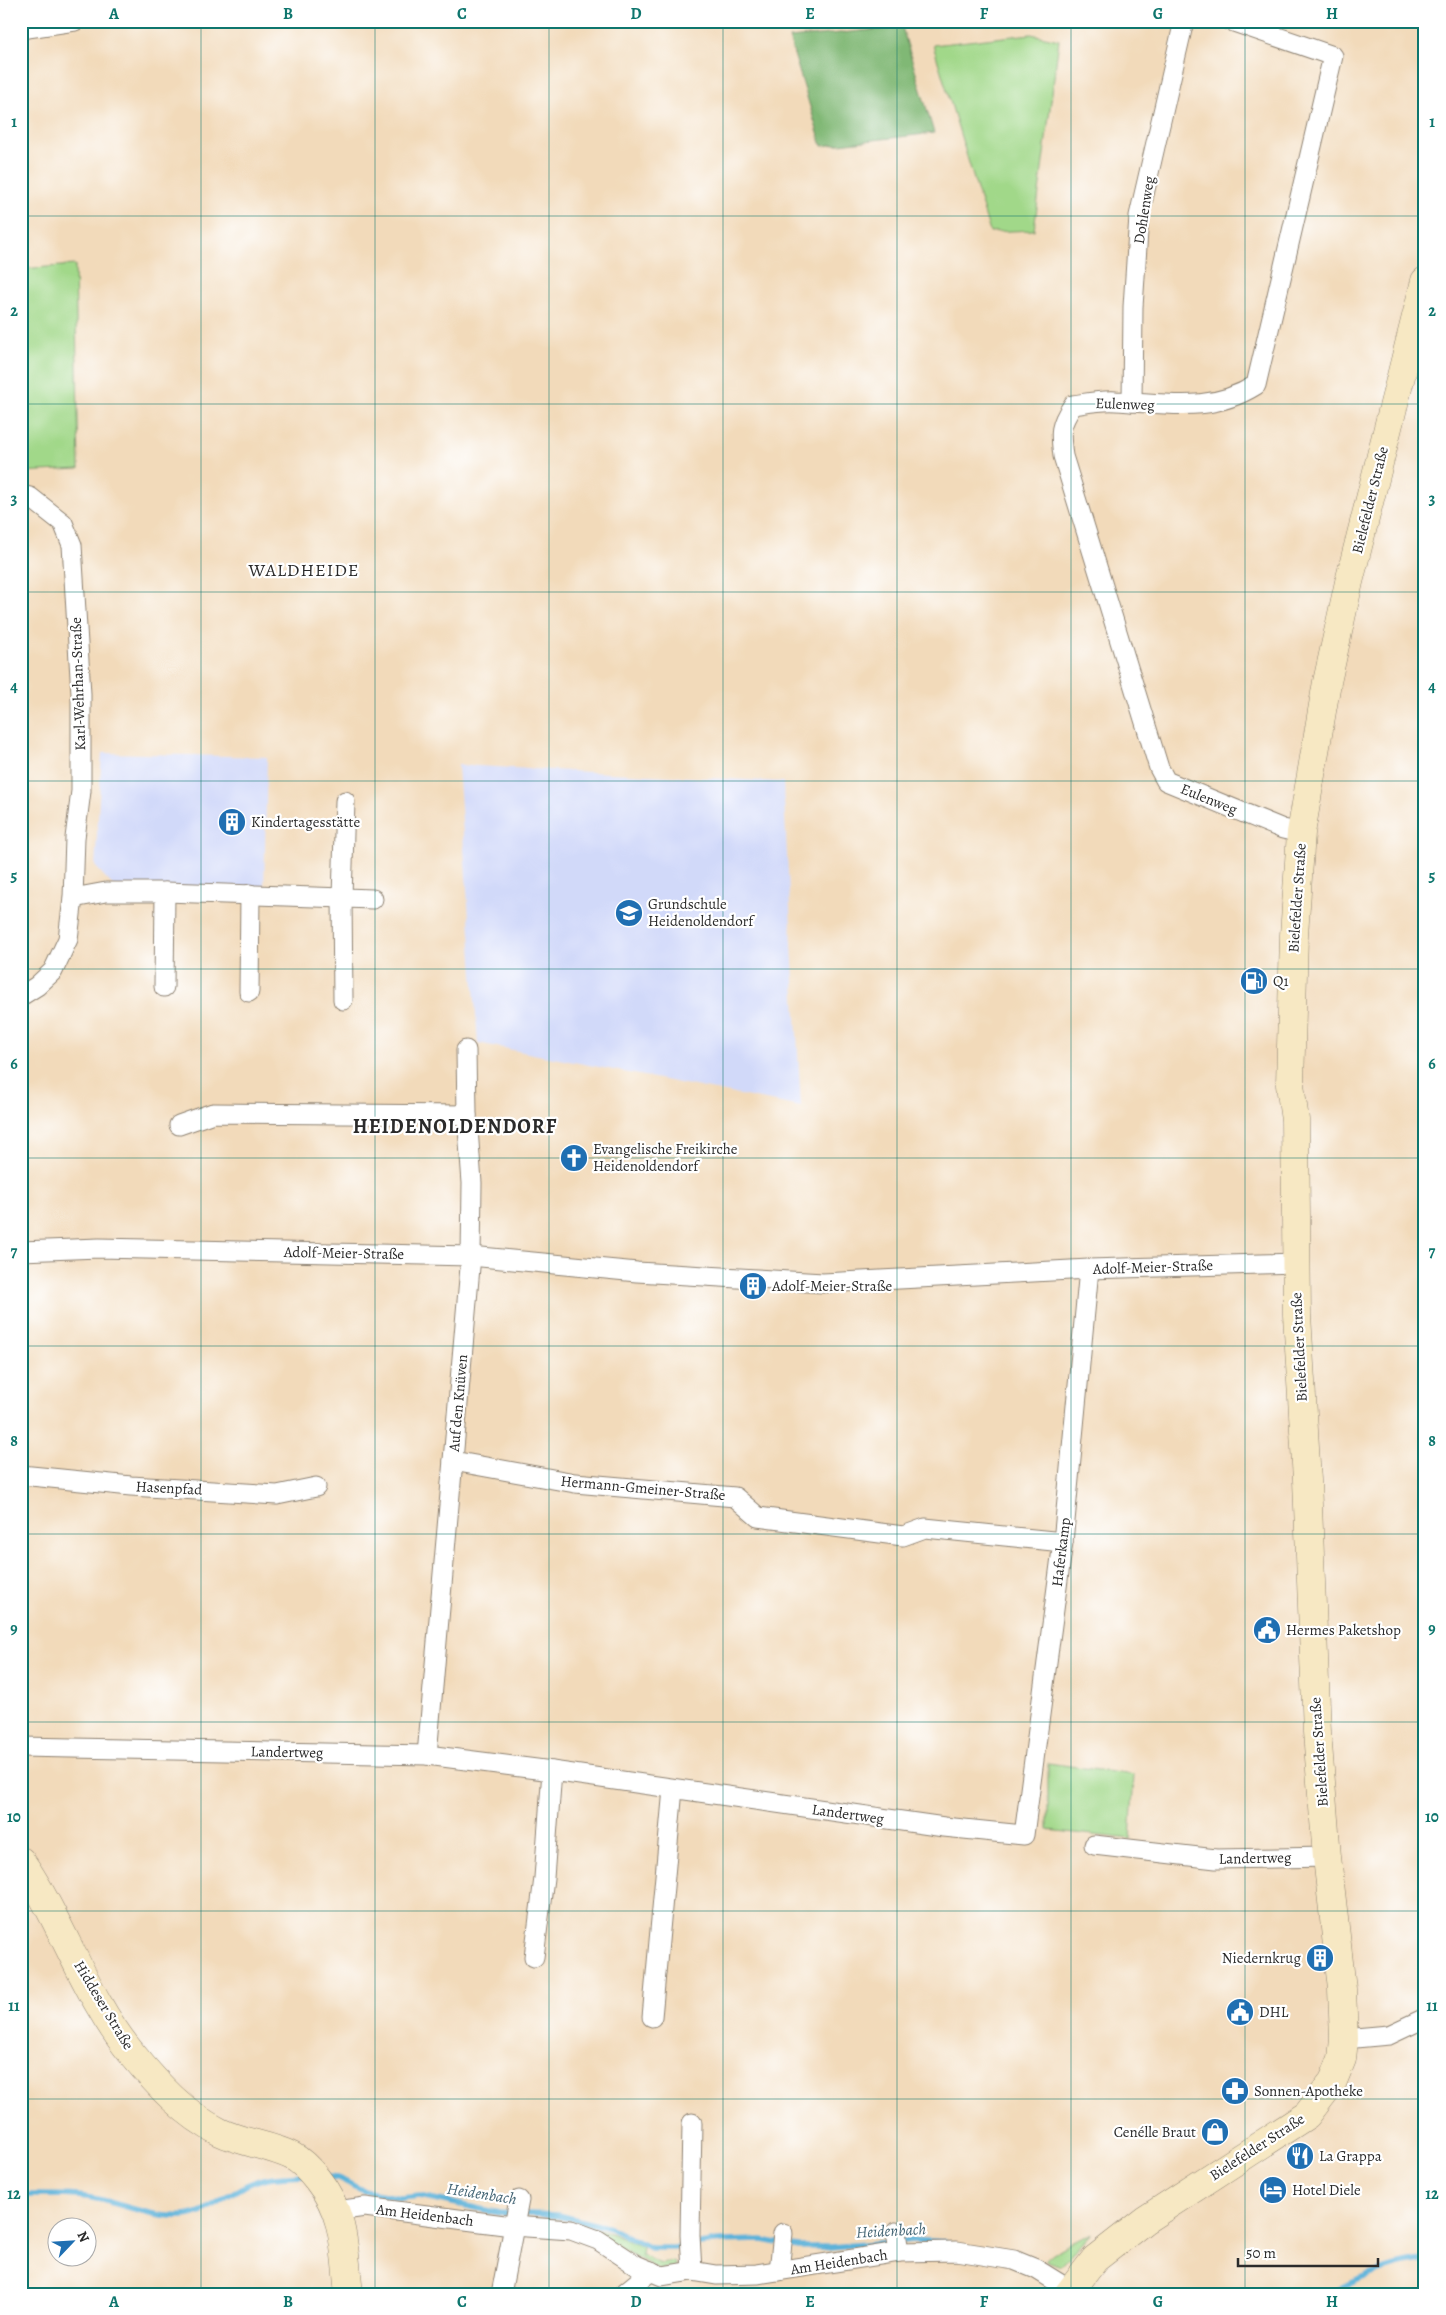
<svg xmlns="http://www.w3.org/2000/svg" width="1446" height="2315" viewBox="0 0 1446 2315" font-family="Alegreya,serif">
	<style>
		.built { fill: #d1d9f9 }
		.green { fill: #a1d889; stroke: #66825a }
		.forest { fill: #80b875; stroke: #567250 }
		.lines { fill: none; stroke-linecap: round; stroke-linejoin: round }
		.stream { stroke: #5db2d9; stroke-width: 5.5 }
		.minor-casing { stroke: #8e8272; stroke-width: 21 }
		.secondary-casing { stroke: #8e8272; stroke-width: 29 }
		.minor { stroke: #fff; stroke-width: 19 }
		.secondary { stroke: #f7e8c3; stroke-width: 28 }
		.grid { fill: none; stroke: #0f766e; stroke-width: 1; stroke-opacity: 0.55 }
		.labels { text-anchor: middle; stroke-width: 4.5; stroke-linejoin: round; paint-order: stroke }
		.street-label { font-size: 15px; fill: #2b2b2b; stroke: #fff }
		.poi-label { font-size: 15px; fill: #2b2b2b; stroke: #fff; text-anchor: start }
		.water-label { font-size: 16px; font-style: italic; fill: #3f6171; stroke: #fff }
		.quarter-label { font-size: 18px; letter-spacing: 1px; fill: #2b2b2b; stroke: #fff }
		.district-label { font-size: 20px; font-weight: bold; letter-spacing: 1px; fill: #2b2b2b; stroke: #fff }
		.neatline { fill: none; stroke: #0f766e; stroke-width: 2 }
		.grid-label { font-size: 16px; text-anchor: middle; font-weight: bold; fill: #0f766e }
	</style>
	<rect width="100%" height="100%" fill="#fff"/>
	<filter id="ink" filterUnits="userSpaceOnUse"><feTurbulence type="fractalNoise" baseFrequency=".02" numOctaves="2"/><feDisplacementMap in="SourceGraphic" scale="10" xChannelSelector="R" yChannelSelector="G"/><feConvolveMatrix kernelMatrix="1 2 1 2 8 2 1 2 1" color-interpolation-filters="sRGB"/></filter>
	<filter id="wash" filterUnits="userSpaceOnUse"><feTurbulence type="fractalNoise" baseFrequency=".0096" numOctaves="4" result="noise"/><feDisplacementMap in="SourceGraphic" scale="20" xChannelSelector="R" yChannelSelector="G"/><feGaussianBlur stdDeviation="1.12" result="paint"/><feColorMatrix in="noise" values="0 0 0 0 0 0 0 0 0 0 0 0 0 0 0 0 0 1.4 0 .05"/><feComposite in="paint" operator="in"/></filter>
	<g filter="url(#wash)">
		<rect width="100%" height="100%" fill="#f2daba"/>
		<!-- built -->
		<g class="built">
			<polygon points="102,753 267,757 264,891 114,887 95,866"/>
			<polygon points="458,765 783,782 801,1107 478,1043"/>
		</g>
		<!-- green -->
		<g class="green">
			<polygon points="1031,34 1059,40 1034,230 990,232 933,45"/>
			<polygon points="75,265 79,469 21,472 21,269"/>
			<polygon points="1048,1763 1134,1775 1130,1839 1048,1830"/>
			<polygon points="575,2224 613,2234 642,2247 641,2255 661,2264 674,2261 677,2267 660,2270"/>
			<polygon points="1091,2233 1061,2266 1045,2260 1053,2253"/>
		</g>
		<!-- forest -->
		<polygon class="forest" points="902,27 934,133 822,146 789,38"/>
		<g class="lines">
			<!-- stream -->
			<g class="stream">
				<polyline points="327,2177 338,2178 364,2191 401,2198 420,2196 499,2213 558,2215 610,2228 650,2248 674,2248 719,2241 762,2240 798,2247 831,2247 913,2240 945,2242"/>
				<path d="M21 2195C46 2195 73 2194 97 2199 125 2205 153 2218 183 2216 209 2215 229 2190 254 2182 269 2176 287 2176 303 2175"/>
				<path d="M1330 2294C1359 2278 1392 2263 1425 2261"/>
			</g>
		</g>
	</g>
	<g filter="url(#ink)">
		<g class="lines">
			<defs>
				<g id="minor">
					<path d="M1231 21 1333 56 1256 385C1210 414 1166 403 1116 401 1101 400 1087 403 1073 405 1059 426 1060 432 1063 456L1159 768 1166 781 1283 829 1301 833"/>
					<polyline points="21,29 75,21"/>
					<polyline points="1132,402 1133,307 1139,216 1184,21"/>
					<polyline points="21,495 30,497 63,523 72,545 81,694 81,791 75,838 73,898 68,939 53,971 37,986 21,996"/>
					<polyline points="73,898 106,892 165,892 373,899"/>
					<polyline points="164,987 165,892"/>
					<polyline points="249,992 250,894"/>
					<polyline points="343,1000 342,897 345,801"/>
					<polyline points="179,1125 213,1113 467,1115"/>
					<polyline points="21,1251 99,1248 471,1256 637,1272 823,1283 1089,1269 1296,1263"/>
					<polyline points="453,1461 575,1483 735,1497 758,1517 903,1536 925,1528 1063,1542"/>
					<polyline points="21,1475 131,1486 277,1495 316,1487"/>
					<polyline points="21,1747 427,1755 552,1771 944,1827 1024,1835 1063,1542 1089,1269"/>
					<polyline points="427,1755 471,1256 472,1183 467,1115 466,1050"/>
					<polyline points="1094,1845 1216,1859 1327,1857"/>
					<polyline points="534,1957 544,1878 552,1771"/>
					<polyline points="652,2017 673,1789"/>
					<polyline points="1344,2039 1389,2035 1425,2018"/>
					<polyline points="692,2123 690,2235 692,2271"/>
					<polyline points="337,2211 365,2207 512,2226 571,2230 598,2240 636,2265 662,2276 692,2271 716,2275 757,2274 899,2252 957,2251 1014,2260 1036,2269 1070,2290"/>
					<polyline points="896,2232 899,2252"/>
					<polyline points="779,2271 783,2233"/>
					<polyline points="501,2294 519,2200"/>
					<polyline points="623,2294 651,2271"/>
				</g>
				<g id="secondary">
					<path d="M21 1861C63 1922 85 1997 133 2055 157 2084 185 2115 220 2132 243 2143 270 2145 292 2156 303 2162 310 2170 317 2179 346 2215 344 2251 349 2294"/>
					<polyline points="1068,2294 1095,2259 1145,2220 1307,2115 1333,2081 1342,2059 1344,2039 1342,1989 1327,1857 1317,1732 1307,1480 1297,1315 1295,1120 1290,1085 1294,935 1301,833 1327,682 1349,582 1425,281"/>
				</g>
			</defs>
			<!-- minor casing -->
			<use href="#minor" class="minor-casing"/>
			<!-- secondary casing -->
			<use href="#secondary" class="secondary-casing"/>
			<!-- minor -->
			<use href="#minor" class="minor"/>
			<!-- secondary -->
			<use href="#secondary" class="secondary"/>
		</g>
	</g>
	<!-- grid -->
	<path class="grid" d="M201 21V2294M375 21V2294M549 21V2294M723 21V2294M897 21V2294M1071 21V2294M1245 21V2294M21 216H1425M21 404H1425M21 592H1425M21 781H1425M21 969H1425M21 1158H1425M21 1346H1425M21 1534H1425M21 1722H1425M21 1911H1425M21 2099H1425"/>
	<!-- icons -->
	<defs>
		<symbol id="building-disc" viewBox="-11 -11 22 22"><circle r="9.5" fill="#1f6fb2" stroke="#fff"/><path d="M-4-6H4V6H1V3H-1V6H-4ZM-2.5-4.3h1.7v1.8h-1.7ZM.8-4.3h1.7v1.8H.8ZM-2.5-1h1.7V.8h-1.7ZM.8-1h1.7V.8H.8Z" fill="#fff"/></symbol>
		<symbol id="school-disc" viewBox="-11 -11 22 22"><circle r="9.5" fill="#1f6fb2" stroke="#fff"/><path d="M0-5L7-2L0 1L-7-2ZM-4 1L0 2.5L4 1V4Q0 6-4 4Z" fill="#fff"/></symbol>
		<symbol id="fuel-disc" viewBox="-11 -11 22 22"><circle r="9.5" fill="#1f6fb2" stroke="#fff"/><path d="M-5.5-6h7V0h2V4h1.3V-2.5L3-4.5l.8-.8L6-3V5H2.5V1h-1V6h-7ZM-4.2-4.7v3.2H.2V-4.7Z" fill="#fff"/></symbol>
		<symbol id="church-disc" viewBox="-11 -11 22 22"><circle r="9.5" fill="#1f6fb2" stroke="#fff"/><path d="M-1.2-6h2.4v3.5h3.3v2.4h-3.3V6h-2.4V-.1h-3.3v-2.4h3.3Z" fill="#fff"/></symbol>
		<symbol id="civic-disc" viewBox="-11 -11 22 22"><circle r="9.5" fill="#1f6fb2" stroke="#fff"/><path d="M-.6-6.5H3V-4.5H.6V-3L4-1V1h2V6H-6V1h2V-1L-.6-3ZM-1.2 2.5V6h2.4V2.5Z" fill="#fff"/></symbol>
		<symbol id="pharmacy-disc" viewBox="-11 -11 22 22"><circle r="9.5" fill="#1f6fb2" stroke="#fff"/><path d="M-2-6h4v4h4v4h-4v4h-4v-4h-4v-4h4Z" fill="#fff"/></symbol>
		<symbol id="shop-disc" viewBox="-11 -11 22 22"><circle r="9.5" fill="#1f6fb2" stroke="#fff"/><path d="M-5-2.5h2.3a2.7 3.5 0 0 1 5.4 0H5L5.5 6h-11ZM-1.5-2.5h3a1.5 2.3 0 0 0-3 0Z" fill="#fff"/></symbol>
		<symbol id="restaurant-disc" viewBox="-11 -11 22 22"><circle r="9.5" fill="#1f6fb2" stroke="#fff"/><path d="M-5-6h1v4h1v-4h1v4h1v-4h1v5L-1.5 .5V6h-2V.5L-5-1ZM5-6V6H3V1.5H1.5Q1.5-4 5-6Z" fill="#fff"/></symbol>
		<symbol id="hotel-disc" viewBox="-11 -11 22 22"><circle r="9.5" fill="#1f6fb2" stroke="#fff"/><path d="M-6-4.5h1.5V1H6V5H4.5V3h-9V5H-6ZM-4 0a1.8 1.8 0 1 1 3.6 0ZM.5 0V-2.5h3Q6-2.5 6 0Z" fill="#fff"/></symbol>
	</defs>
	<g fill-rule="evenodd">
		<use href="#building-disc" x="216" y="806" width="32" height="32"/>
		<use href="#school-disc" x="613" y="897" width="32" height="32"/>
		<use href="#fuel-disc" x="1238" y="965" width="32" height="32"/>
		<use href="#church-disc" x="558" y="1142" width="32" height="32"/>
		<use href="#building-disc" x="737" y="1270" width="32" height="32"/>
		<use href="#civic-disc" x="1251" y="1614" width="32" height="32"/>
		<use href="#building-disc" x="1304" y="1942" width="32" height="32"/>
		<use href="#civic-disc" x="1224" y="1996" width="32" height="32"/>
		<use href="#pharmacy-disc" x="1219" y="2075" width="32" height="32"/>
		<use href="#shop-disc" x="1199" y="2116" width="32" height="32"/>
		<use href="#restaurant-disc" x="1284" y="2140" width="32" height="32"/>
		<use href="#hotel-disc" x="1257" y="2174" width="32" height="32"/>
	</g>
	<g class="labels">
		<!-- street labels -->
		<g class="street-label">
			<text transform="translate(1144 210) rotate(-81)" y="5">Dohlenweg</text>
			<text transform="translate(1125 404) rotate(2)" y="5">Eulenweg</text>
			<text transform="translate(1370 500) rotate(-76)" y="5">Bielefelder Straße</text>
			<text transform="translate(78 684) rotate(-92)" y="5">Karl-Wehrhan-Straße</text>
			<text transform="translate(1209 799) rotate(22)" y="5">Eulenweg</text>
			<text transform="translate(1297 898) rotate(-86)" y="5">Bielefelder Straße</text>
			<text transform="translate(344 1253) rotate(1)" y="5">Adolf-Meier-Straße</text>
			<text transform="translate(1153 1267) rotate(-2)" y="5">Adolf-Meier-Straße</text>
			<text transform="translate(1299 1347) rotate(-93)" y="5">Bielefelder Straße</text>
			<text transform="translate(458 1403) rotate(-85)" y="5">Auf den Knüven</text>
			<text transform="translate(169 1488) rotate(3)" y="5">Hasenpfad</text>
			<text transform="translate(643 1488) rotate(5)" y="5">Hermann-Gmeiner-Straße</text>
			<text transform="translate(1061 1552) rotate(-83)" y="5">Haferkamp</text>
			<text transform="translate(287 1752) rotate(1)" y="5">Landertweg</text>
			<text transform="translate(1319 1752) rotate(-94)" y="5">Bielefelder Straße</text>
			<text transform="translate(848 1814) rotate(8)" y="5">Landertweg</text>
			<text transform="translate(1255 1858) rotate(-1)" y="5">Landertweg</text>
			<text transform="translate(104 2005) rotate(59)" y="5">Hiddeser Straße</text>
			<text transform="translate(1257 2147) rotate(-33)" y="5">Bielefelder Straße</text>
			<text transform="translate(425 2215) rotate(7)" y="5">Am Heidenbach</text>
			<text transform="translate(839 2262) rotate(-9)" y="5">Am Heidenbach</text>
		</g>
		<!-- poi labels -->
		<g class="poi-label">
			<text x="251" y="827">Kindertagesstätte</text>
			<text x="648" y="909">Grundschule<tspan x="648" dy="17">Heidenoldendorf</tspan></text>
			<text x="1273" y="986">Q1</text>
			<text x="593" y="1154">Evangelische Freikirche<tspan x="593" dy="17">Heidenoldendorf</tspan></text>
			<text x="772" y="1291">Adolf-Meier-Straße</text>
			<text x="1286" y="1635">Hermes Paketshop</text>
			<text x="1301" y="1963" text-anchor="end">Niedernkrug</text>
			<text x="1259" y="2017">DHL</text>
			<text x="1254" y="2096">Sonnen-Apotheke</text>
			<text x="1196" y="2137" text-anchor="end">Cenélle Braut</text>
			<text x="1319" y="2161">La Grappa</text>
			<text x="1292" y="2195">Hotel Diele</text>
		</g>
		<!-- water labels -->
		<g class="water-label">
			<text transform="translate(482 2193) rotate(9)" y="6">Heidenbach</text>
			<text transform="translate(891 2230) rotate(-3)" y="6">Heidenbach</text>
		</g>
		<!-- quarter labels -->
		<g class="quarter-label">
			<text x="304" y="576">WALDHEIDE</text>
		</g>
		<!-- district labels -->
		<g class="district-label">
			<text x="455" y="1133">HEIDENOLDENDORF</text>
		</g>
	</g>
	<!-- margin -->
	<rect width="1446" height="2315" fill="none" stroke="#fff" stroke-width="55"/>
	<!-- north arrow -->
	<g transform="translate(72 2242) rotate(65)"><circle r="24" fill="#ffffff" stroke="#aaaaaa"/>
	<path d="M0-4L9 19L0 12L-9 19Z" fill="#1f6fb2"/>
	<text y="-8" font-size="14" font-weight="bold" text-anchor="middle" fill="#2b2b2b">N</text>
	</g>
	<!-- scale -->
	<path d="M1238 2258v8h140v-8" fill="none" stroke="#2b2b2b" stroke-width="2.5"/>
	<text x="1246" y="2258" font-size="15" fill="#2b2b2b" stroke="#ffffff" stroke-width="4" paint-order="stroke">50 m</text>
	<rect x="28" y="28" width="1390" height="2260" class="neatline"/>
	<g class="grid-label">
		<text x="114" y="19">A</text>
		<text x="288" y="19">B</text>
		<text x="462" y="19">C</text>
		<text x="636" y="19">D</text>
		<text x="810" y="19">E</text>
		<text x="984" y="19">F</text>
		<text x="1158" y="19">G</text>
		<text x="1332" y="19">H</text>
		<text x="14" y="127">1</text>
		<text x="1432" y="127">1</text>
		<text x="14" y="316">2</text>
		<text x="1432" y="316">2</text>
		<text x="14" y="504">3</text>
		<text x="1432" y="504">3</text>
		<text x="14" y="692">4</text>
		<text x="1432" y="692">4</text>
		<text x="14" y="881">5</text>
		<text x="1432" y="881">5</text>
		<text x="14" y="1069">6</text>
		<text x="1432" y="1069">6</text>
		<text x="14" y="1257">7</text>
		<text x="1432" y="1257">7</text>
		<text x="14" y="1446">8</text>
		<text x="1432" y="1446">8</text>
		<text x="14" y="1634">9</text>
		<text x="1432" y="1634">9</text>
		<text x="14" y="1822">10</text>
		<text x="1432" y="1822">10</text>
		<text x="14" y="2011">11</text>
		<text x="1432" y="2011">11</text>
		<text x="14" y="2199">12</text>
		<text x="1432" y="2199">12</text>
		<text x="114" y="2307">A</text>
		<text x="288" y="2307">B</text>
		<text x="462" y="2307">C</text>
		<text x="636" y="2307">D</text>
		<text x="810" y="2307">E</text>
		<text x="984" y="2307">F</text>
		<text x="1158" y="2307">G</text>
		<text x="1332" y="2307">H</text>
	</g>
</svg>
